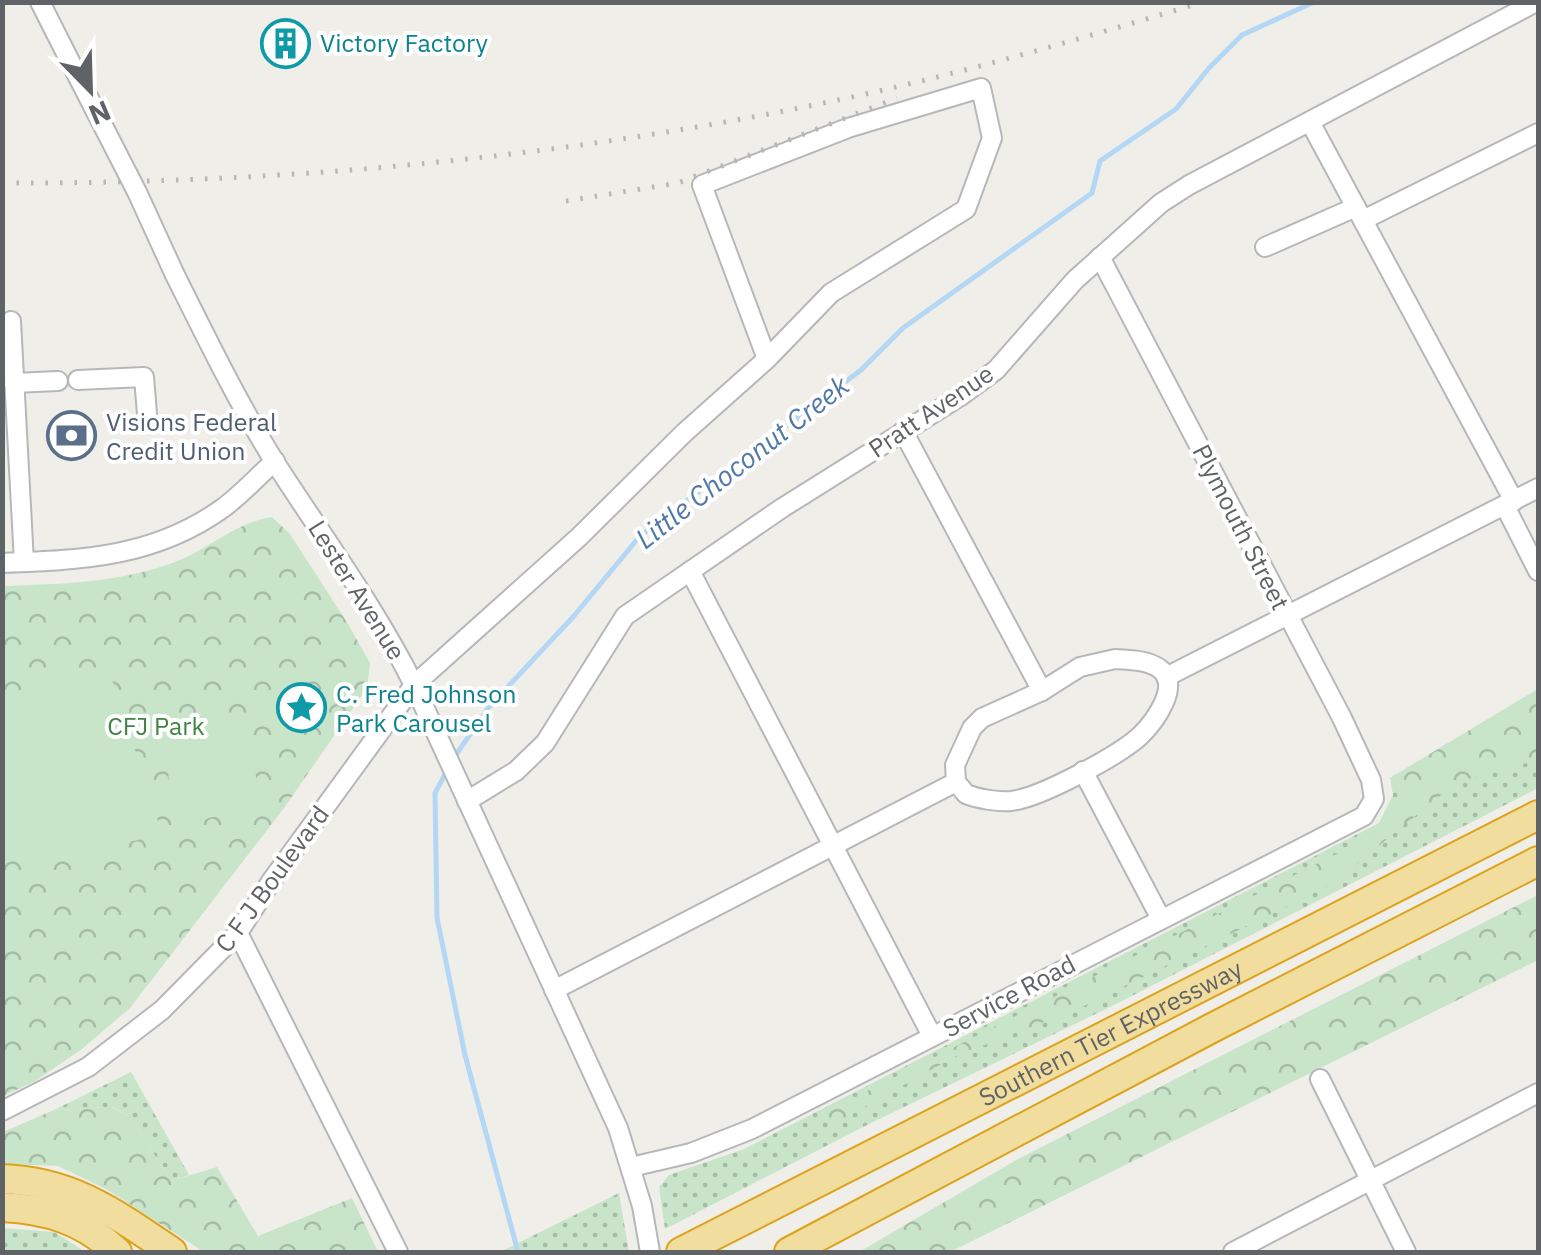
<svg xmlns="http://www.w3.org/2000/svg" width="1541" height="1255" viewBox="0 0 1541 1255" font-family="'IBM Plex Sans',sans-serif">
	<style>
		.grass { fill: url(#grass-dots) }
		.forest { fill: url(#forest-crowns) }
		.pitch { fill: #c8e4c9 }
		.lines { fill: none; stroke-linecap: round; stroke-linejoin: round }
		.stream { stroke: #b3d7f5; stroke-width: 5 }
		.minor-casing { stroke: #b5b8bb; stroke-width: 22 }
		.highway-casing { stroke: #dca31d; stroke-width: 32 }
		.minor { stroke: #fff; stroke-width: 18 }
		.highway { stroke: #f1dd9e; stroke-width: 28 }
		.rail { stroke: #b6b7b7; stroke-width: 5; stroke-dasharray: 2.5 12; stroke-linecap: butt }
		.minor-bridge-casing { stroke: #b5b8bb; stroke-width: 22; stroke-linecap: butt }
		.minor-bridge { stroke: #fff; stroke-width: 18 }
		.labels { text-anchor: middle; stroke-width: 8; stroke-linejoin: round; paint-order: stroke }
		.culture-label { font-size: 25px; fill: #0d838f; stroke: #fff; text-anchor: start }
		.street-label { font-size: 25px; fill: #606366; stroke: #fff }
		.service-label { font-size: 25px; fill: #4e5e75; stroke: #fff; text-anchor: start }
		.park-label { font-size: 25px; fill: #428446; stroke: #fff }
		.water-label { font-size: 28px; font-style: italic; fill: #5178a6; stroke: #fff }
	</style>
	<defs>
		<pattern id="grass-dots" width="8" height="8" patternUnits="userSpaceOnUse" patternTransform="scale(2.5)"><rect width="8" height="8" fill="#c8e4c9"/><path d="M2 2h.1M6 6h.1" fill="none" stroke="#a6bca7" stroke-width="1.8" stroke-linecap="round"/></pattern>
		<pattern id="forest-crowns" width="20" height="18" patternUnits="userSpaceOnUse" patternTransform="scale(2.5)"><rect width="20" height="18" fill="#c8e4c9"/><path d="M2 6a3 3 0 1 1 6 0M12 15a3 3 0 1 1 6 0" fill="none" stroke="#a6bca7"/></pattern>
	</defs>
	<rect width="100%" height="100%" fill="#f0eee8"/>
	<!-- grass -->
	<g class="grass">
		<polygon points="1538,689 1538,788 1114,1005 865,1126 665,1229 659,1187 669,1175 744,1149 1379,823 1393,795 1390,778"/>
		<polygon points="131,1072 189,1175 171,1181 131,1118 113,1107 54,1110"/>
		<polygon points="619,1193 629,1252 500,1252"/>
		<polygon points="2,1228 54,1232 86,1252 3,1252"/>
	</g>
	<!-- forest -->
	<g class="forest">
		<path d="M272 517 290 534 348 624 370 663 367 688 284 808 130 1008 82 1049 35 1081 3 1096 2 586C62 584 123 583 180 560 211 547 238 522 272 517Z"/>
		<polygon points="1538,689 1538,760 1457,782 1332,884 1080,1008 954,1057 843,1119 824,1120 818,1116 1370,837 1393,813 1399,792 1390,778"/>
		<polygon points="1538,895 1538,960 950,1252 859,1252 1018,1159"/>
		<polygon points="112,1107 131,1118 171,1181 217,1167 258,1236 352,1198 378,1252 204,1252 106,1189 58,1166 3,1164 3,1132 54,1110"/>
	</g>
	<!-- pitch -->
	<g class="pitch">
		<polygon points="90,670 113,682 162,834 64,858 5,847 3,695"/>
		<polygon points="241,715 263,805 180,825 159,735"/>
	</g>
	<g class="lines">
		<!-- stream -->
		<g class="stream">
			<polyline points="453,759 489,707 573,617 640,536 861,370 903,328 1092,193 1100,161 1176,109 1209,68 1242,35 1314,2"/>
			<polyline points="448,769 435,793 437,918 465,1055 518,1252"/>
		</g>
		<defs>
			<g id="minor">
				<polyline points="40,2 78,77"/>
				<polyline points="1310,122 1514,501"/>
				<polyline points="1363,220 1538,133"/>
				<polyline points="1265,247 1356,207"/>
				<path d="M175 275C207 339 238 403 276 464 323 537 375 607 414 685L618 1128 642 1206 650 1252"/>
				<polyline points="11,321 24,562"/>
				<polyline points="78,380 144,377 147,414"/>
				<polyline points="14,383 58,381"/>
				<polyline points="903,431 1042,691"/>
				<polyline points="1505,506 1538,571"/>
				<path d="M2 563C84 560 155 557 223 508 242 494 258 476 275 461"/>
				<polyline points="690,571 932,1036"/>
				<path d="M1115 659C1130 660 1148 660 1160 669 1182 685 1154 722 1141 735 1120 755 1040 798 1011 801 998 802 978 799 966 794L956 782 955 765 972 728 982 718 1042 691 1080 667Z"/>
				<polyline points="1166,677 1538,488"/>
				<polyline points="1083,771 1160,917"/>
				<polyline points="467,801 516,771 545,743 625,616 782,508 959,397 996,370 1075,280 1161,203 1189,185 1536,2"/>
				<polyline points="238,933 398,1252"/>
				<polyline points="554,990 956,782"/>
				<polyline points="1320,1079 1406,1252"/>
				<polyline points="2,1111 88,1067 162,1010 238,933 272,880 414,685 579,537 684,433 767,359 831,293 966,209 992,138 981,88 848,128 702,185 767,359"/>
				<polyline points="631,1167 691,1153 752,1129 1364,816 1374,799 1371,780 1342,718 1100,257"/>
				<polyline points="1233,1252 1538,1093"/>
			</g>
			<g id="highway">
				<path d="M2 1179C72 1181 116 1214 172 1252"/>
				<path d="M2 1207C48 1209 84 1221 117 1252"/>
				<path id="s1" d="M681 1252 1538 815"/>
				<polyline points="789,1252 1210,1029 1538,861"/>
			</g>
		</defs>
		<!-- minor casing -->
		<use href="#minor" class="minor-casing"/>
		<!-- highway casing -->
		<use href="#highway" class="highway-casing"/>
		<!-- minor -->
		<use href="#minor" class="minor"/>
		<!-- highway -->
		<use href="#highway" class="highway"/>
		<!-- rail -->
		<g class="rail">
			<path d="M2 183C287 184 575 157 852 97 971 71 1087 37 1203 2"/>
			<polyline points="566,201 678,183 897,98"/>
		</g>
		<defs>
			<polyline id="minor-bridge" points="78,77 137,192 175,275"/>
		</defs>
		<!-- minor-bridge casing -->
		<use href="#minor-bridge" class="minor-bridge-casing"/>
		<!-- minor-bridge -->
		<use href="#minor-bridge" class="minor-bridge"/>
	</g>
	<!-- icons -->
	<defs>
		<symbol id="building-ring" viewBox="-11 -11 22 22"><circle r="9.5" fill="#fff" stroke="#0f9aa8" stroke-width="1.5"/><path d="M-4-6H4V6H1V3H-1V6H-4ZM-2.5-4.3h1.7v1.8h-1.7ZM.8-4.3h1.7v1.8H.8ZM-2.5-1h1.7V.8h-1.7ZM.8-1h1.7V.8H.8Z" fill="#0f9aa8"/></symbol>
		<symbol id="bank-ring" viewBox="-11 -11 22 22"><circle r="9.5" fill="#fff" stroke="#5c6f8a" stroke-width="1.5"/><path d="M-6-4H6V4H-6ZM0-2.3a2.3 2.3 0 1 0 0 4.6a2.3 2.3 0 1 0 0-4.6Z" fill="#5c6f8a"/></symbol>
		<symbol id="sight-ring" viewBox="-11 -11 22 22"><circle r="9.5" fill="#fff" stroke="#0f9aa8" stroke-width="1.5"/><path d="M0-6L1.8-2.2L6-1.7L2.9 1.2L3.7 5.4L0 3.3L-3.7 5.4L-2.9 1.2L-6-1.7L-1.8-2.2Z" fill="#0f9aa8"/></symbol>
	</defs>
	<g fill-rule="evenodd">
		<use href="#building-ring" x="258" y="16" width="55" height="55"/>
		<use href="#bank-ring" x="44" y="408" width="55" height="55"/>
		<use href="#sight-ring" x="274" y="680" width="55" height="55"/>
	</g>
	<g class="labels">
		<!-- culture labels -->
		<g class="culture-label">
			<text x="320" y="52">Victory Factory</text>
			<text x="336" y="703">C. Fred Johnson<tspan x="336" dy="29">Park Carousel</tspan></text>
		</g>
		<!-- street labels -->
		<g class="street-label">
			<text transform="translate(931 411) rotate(-34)" y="9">Pratt Avenue</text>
			<text transform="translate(1241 527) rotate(63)" y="9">Plymouth Street</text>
			<text transform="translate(357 590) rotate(58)" y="9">Lester Avenue</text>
			<text transform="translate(272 879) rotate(-54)" y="9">C F J Boulevard</text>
			<text transform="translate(1009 996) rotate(-28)" y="9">Service Road</text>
			<text dy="9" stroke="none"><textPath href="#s1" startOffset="482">Southern Tier Expressway</textPath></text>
		</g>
		<!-- service labels -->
		<g class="service-label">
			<text x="106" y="431">Visions Federal<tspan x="106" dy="29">Credit Union</tspan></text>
		</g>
		<!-- park labels -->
		<g class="park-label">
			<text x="156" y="735">CFJ Park</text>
		</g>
		<!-- water labels -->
		<g class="water-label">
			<text transform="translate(742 462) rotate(-38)" y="10">Little Choconut Creek</text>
		</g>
	</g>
	<!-- border -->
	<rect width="1541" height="1255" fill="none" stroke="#606366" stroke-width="10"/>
	<!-- north arrow -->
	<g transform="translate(90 90) rotate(157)" stroke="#ffffff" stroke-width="8" paint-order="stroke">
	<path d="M0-8L18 38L0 25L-18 38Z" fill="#606366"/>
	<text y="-15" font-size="28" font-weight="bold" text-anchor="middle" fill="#606366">N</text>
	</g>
</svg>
